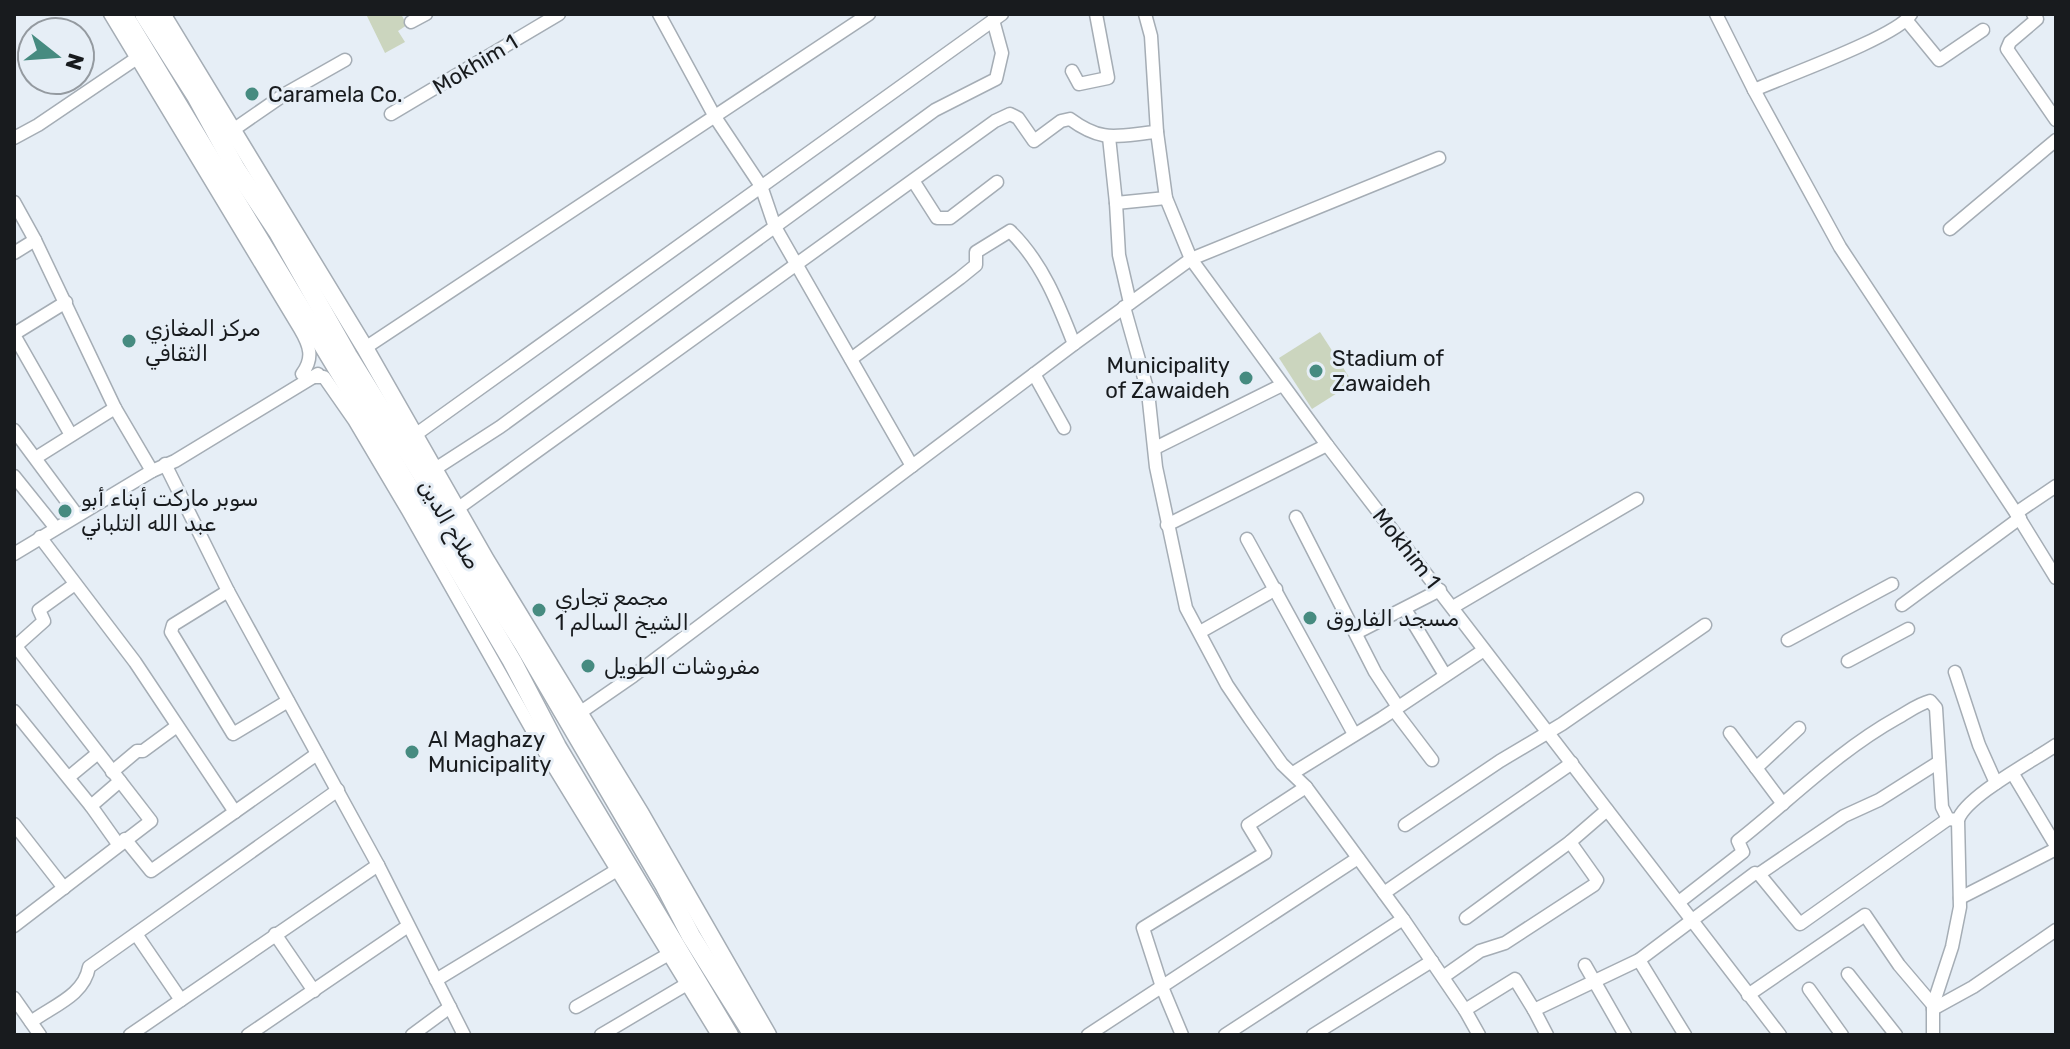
<svg xmlns="http://www.w3.org/2000/svg" width="2070" height="1049" viewBox="0 0 2070 1049" font-family="Rubik,Cairo,sans-serif">
	<style>
		.green { fill: #cbd5be }
		.lines { fill: none; stroke-linecap: round; stroke-linejoin: round }
		.minor-casing { stroke: #a5adb5; stroke-width: 15 }
		.major-casing { stroke: #a5adb5; stroke-width: 19 }
		.highway-casing { stroke: #a5adb5; stroke-width: 21 }
		.minor { stroke: #fff; stroke-width: 12 }
		.major { stroke: #fff; stroke-width: 16 }
		.highway { stroke: #fff; stroke-width: 18 }
		.poi-dot { fill: #468b80; stroke: #e6eef6; stroke-width: 3 }
		.labels { text-anchor: middle; stroke-width: 6; stroke-linejoin: round; paint-order: stroke }
		.street-label { font-size: 22px; fill: #181b1e; stroke: #e6eef6 }
		.poi-label { font-size: 22px; fill: #181b1e; stroke: #e6eef6; text-anchor: start }
	</style>
	<rect width="100%" height="100%" fill="#e6eef6"/>
	<!-- green -->
	<g class="green">
		<polygon points="366,14 401,14 407,25 398,31 405,42 385,53"/>
		<polygon points="1320,332 1353,383 1312,409 1279,358"/>
	</g>
	<g class="lines">
		<defs>
			<g id="minor">
				<path d="M110 14 300 329C310 346 314 358 302 374"/>
				<polyline points="659,14 715,117 761,186 775,227 912,466"/>
				<polyline points="1145,14 1151,36 1157,132 1166,198 1191,259 1327,445 1780,1035"/>
				<polyline points="1716,14 1754,90 1840,247 2016,513 2056,578"/>
				<polyline points="2033,14 2037,19 2010,42 2007,49 2056,120"/>
				<polyline points="1907,21 1939,60 1983,30"/>
				<polyline points="411,22 426,14"/>
				<polyline points="1072,71 1079,84 1108,78 1096,14"/>
				<path d="M1754 90C1783 77 1899 36 1911 14"/>
				<polyline points="391,114 559,14"/>
				<polyline points="233,130 285,94 345,60"/>
				<polyline points="1109,137 1116,203 1166,198"/>
				<polyline points="14,138 38,125 137,58"/>
				<polyline points="914,182 937,218 950,218 997,182"/>
				<polyline points="14,202 35,240 115,408 152,471"/>
				<polyline points="1116,203 1119,255 1130,303"/>
				<polyline points="1950,229 2056,140"/>
				<polyline points="14,253 35,240"/>
				<polyline points="1124,307 1148,392 1156,467 1186,608 1227,685 1250,719 1282,764 1306,787 1403,919 1465,1010 1515,979 1534,1010 1639,960 1755,873 1759,874 1844,816 1879,800 1939,762"/>
				<polyline points="14,334 66,302"/>
				<polyline points="14,335 71,435"/>
				<polyline points="365,348 869,14"/>
				<path d="M851 359 960 278 976 265V252L1010 231C1042 262 1058 303 1074 344"/>
				<polyline points="1034,374 1064,428"/>
				<polyline points="312,377 324,377 354,420 408,511 544,751 718,1035"/>
				<polyline points="14,430 77,515"/>
				<polyline points="415,435 1002,14"/>
				<polyline points="1155,448 1282,385"/>
				<polyline points="37,457 115,408"/>
				<polyline points="165,464 228,591 378,865 464,1035"/>
				<polyline points="435,469 500,427 935,110 996,79 1002,53 993,20"/>
				<polyline points="14,476 55,527"/>
				<path d="M457 509 995 121 1010 114 1018 118 1034 141 1061 121 1070 119C1104 144 1118 135 1157 132"/>
				<polyline points="2016,513 2056,486"/>
				<polyline points="1296,517 1375,672 1398,707"/>
				<polyline points="1167,525 1327,445"/>
				<polyline points="40,537 135,662 235,812"/>
				<polyline points="1247,539 1354,734"/>
				<polyline points="14,554 152,471 175,461 318,374"/>
				<polyline points="228,591 173,625 171,632 233,734 288,701"/>
				<polyline points="1902,605 2020,518"/>
				<polyline points="1453,607 1637,499"/>
				<polyline points="1405,609 1445,675"/>
				<polyline points="1200,632 1276,589"/>
				<polyline points="1356,633 1440,590"/>
				<polyline points="1788,640 1892,584"/>
				<polyline points="14,644 151,821 14,926"/>
				<polyline points="16,646 44,621 39,610 75,584"/>
				<polyline points="1848,661 1908,629"/>
				<polyline points="1955,672 1979,745 1996,783"/>
				<polyline points="1394,710 1432,760"/>
				<polyline points="14,711 91,806 118,844"/>
				<polyline points="578,714 633,676 1074,344 1191,259 1439,158"/>
				<polyline points="1730,733 1783,804"/>
				<polyline points="1756,768 1799,728"/>
				<polyline points="112,772 137,751 143,751 177,726"/>
				<polyline points="1293,773 1382,718 1484,650"/>
				<polyline points="2013,774 2056,846"/>
				<polyline points="69,777 98,753"/>
				<polyline points="91,806 120,781"/>
				<polyline points="14,824 64,888"/>
				<polyline points="1405,825 1500,761 1562,724 1705,625"/>
				<polyline points="125,839 151,871 317,754"/>
				<polyline points="1759,874 1800,924 1948,819"/>
				<polyline points="1384,893 1572,763"/>
				<polyline points="1960,898 2056,849"/>
				<path d="M1679 902 1743 852 1738 841C1790 800 1838 751 1897 718 1908 712 1918 704 1930 701L1936 708 1942 807 1948 819 1958 820"/>
				<polyline points="1466,918 1570,842 1607,810"/>
				<polyline points="136,934 181,1000"/>
				<polyline points="275,934 314,991"/>
				<polyline points="1639,960 1685,1035"/>
				<polyline points="1585,965 1625,1035"/>
				<polyline points="1848,974 1896,1035"/>
				<polyline points="1443,977 1480,951 1505,943 1594,885 1597,880 1570,842"/>
				<polyline points="436,980 617,870"/>
				<polyline points="1809,989 1842,1035"/>
				<polyline points="1748,995 1865,915 1899,965 1933,1005"/>
				<polyline points="14,998 40,1035"/>
				<polyline points="576,1007 669,954"/>
				<polyline points="1933,1009 1973,987 2056,930"/>
				<polyline points="1465,1010 1479,1035"/>
				<polyline points="1534,1010 1547,1035"/>
				<path d="M31 1022C52 1006 84 996 89 967L338 790"/>
				<polyline points="130,1035 378,865"/>
				<polyline points="248,1035 408,926"/>
				<polyline points="412,1035 450,1007"/>
				<polyline points="601,1035 687,984"/>
				<polyline points="1088,1035 1358,858"/>
				<polyline points="1182,1035 1162,987 1143,928 1265,853 1248,825 1306,787"/>
				<polyline points="1225,1035 1403,919"/>
				<polyline points="1313,1035 1432,961"/>
				<path d="M1933 1035V1005L1952 947 1960 907 1958 820C1966 796 2033 761 2056 745"/>
			</g>
			<polyline id="major" points="162,14 365,348 486,560 641,814 768,1035"/>
			<g id="highway">
				<polyline points="123,14 436,532 512,661 557,747 729,1035"/>
				<polyline points="144,14 196,96 236,169 278,232 348,356 426,481 482,579 524,645 665,886 691,936 753,1035"/>
			</g>
		</defs>
		<!-- minor casing -->
		<use href="#minor" class="minor-casing"/>
		<!-- major casing -->
		<use href="#major" class="major-casing"/>
		<!-- highway casing -->
		<use href="#highway" class="highway-casing"/>
		<!-- minor -->
		<use href="#minor" class="minor"/>
		<!-- major -->
		<use href="#major" class="major"/>
		<!-- highway -->
		<use href="#highway" class="highway"/>
	</g>
	<!-- markers -->
	<g class="poi-dot">
		<circle cx="252" cy="94" r="8"/>
		<circle cx="129" cy="341" r="8"/>
		<circle cx="1316" cy="371" r="8"/>
		<circle cx="1246" cy="378" r="8"/>
		<circle cx="65" cy="511" r="8"/>
		<circle cx="539" cy="610" r="8"/>
		<circle cx="1310" cy="618" r="8"/>
		<circle cx="588" cy="666" r="8"/>
		<circle cx="412" cy="752" r="8"/>
	</g>
	<g class="labels">
		<!-- street labels -->
		<g class="street-label">
			<text transform="translate(475 64) rotate(-31)" y="8">Mokhim 1</text>
			<text transform="translate(450 524) rotate(60)" y="8">صلاح الدين</text>
			<text transform="translate(1407 548) rotate(52)" y="8">Mokhim 1</text>
		</g>
		<!-- poi labels -->
		<g class="poi-label">
			<text x="268" y="102">Caramela Co.</text>
			<text x="145" y="336">مركز المغازي<tspan x="145" dy="25">الثقافي</tspan></text>
			<text x="1332" y="366">Stadium of<tspan x="1332" dy="25">Zawaideh</tspan></text>
			<text x="1230" y="373" text-anchor="end">Municipality<tspan x="1230" dy="25">of Zawaideh</tspan></text>
			<text x="81" y="506">سوبر ماركت أبناء أبو<tspan x="81" dy="25">عبد الله التلباني</tspan></text>
			<text x="555" y="605">مجمع تجاري<tspan x="555" dy="25">الشيخ السالم 1</tspan></text>
			<text x="1326" y="626">مسجد الفاروق</text>
			<text x="604" y="674">مفروشات الطويل</text>
			<text x="428" y="747">Al Maghazy<tspan x="428" dy="25">Municipality</tspan></text>
		</g>
	</g>
	<!-- border -->
	<rect width="2070" height="1049" fill="none" stroke="#181b1e" stroke-width="32"/>
	<!-- north arrow -->
	<g transform="translate(56 56) rotate(107)"><circle r="38" fill="#e6eef6" stroke="#949aa0" stroke-width="2"/>
	<path d="M0-6L14 30L0 20L-14 30Z" fill="#468b80"/>
	<text y="-12" font-size="22" font-weight="bold" text-anchor="middle" fill="#181b1e">N</text>
	</g>
</svg>
